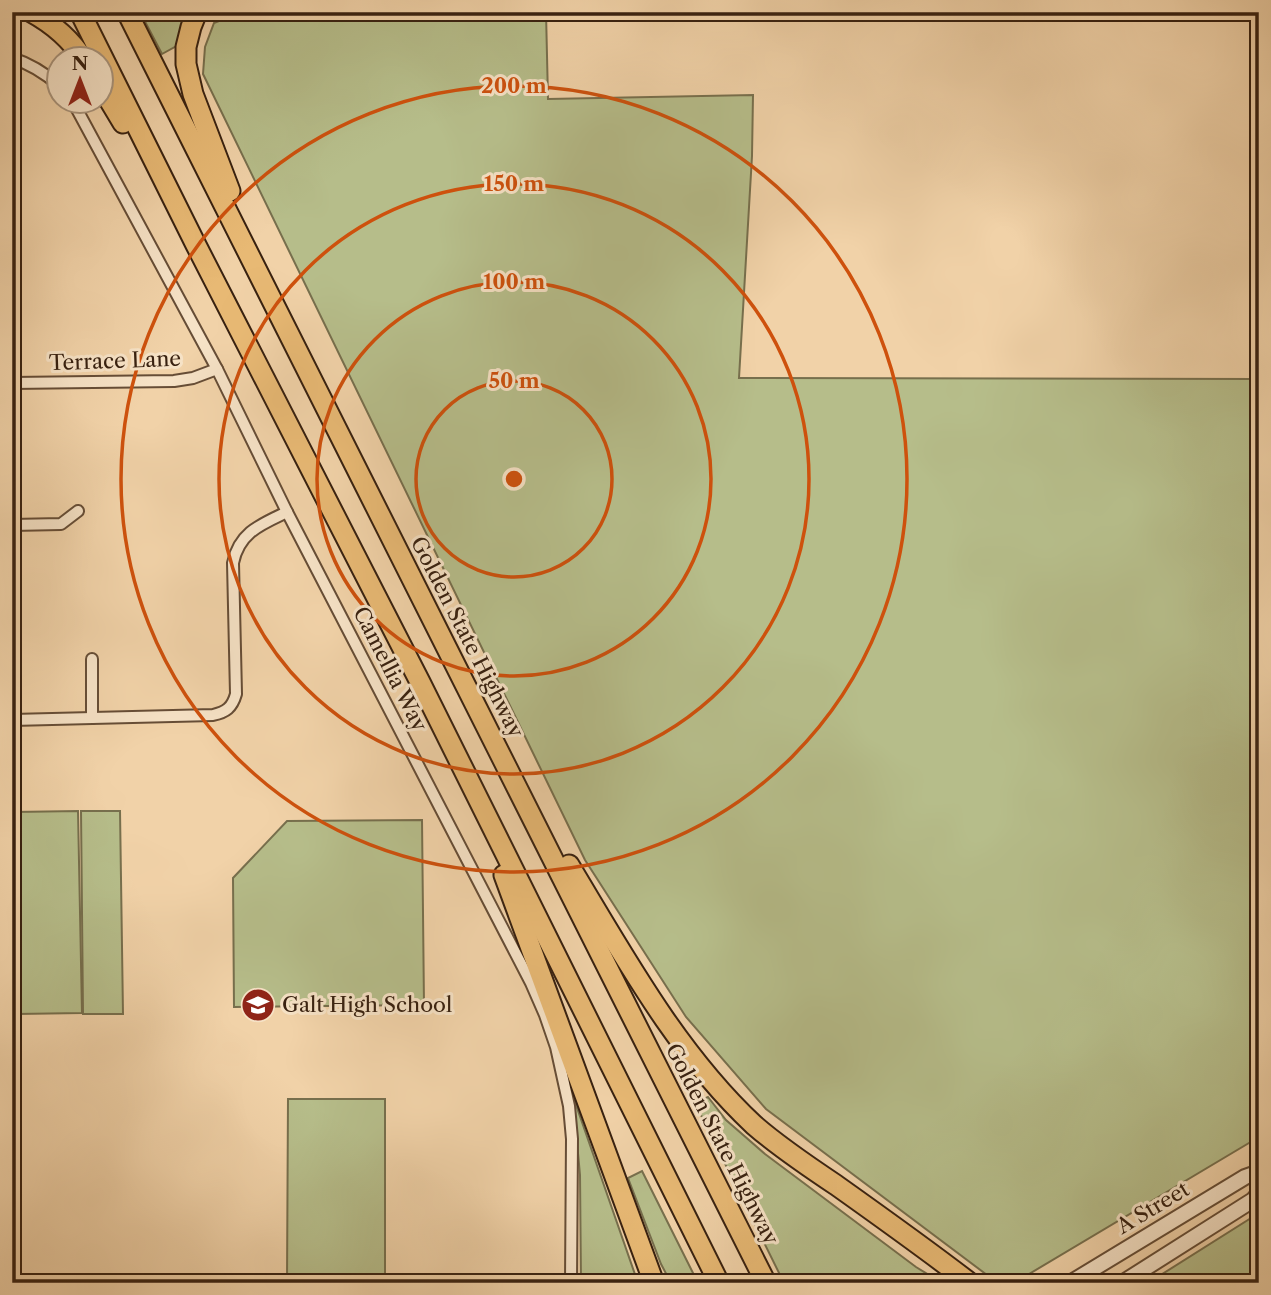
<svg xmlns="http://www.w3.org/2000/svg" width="1271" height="1295" viewBox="0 0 1271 1295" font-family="'Libre Caslon Text',serif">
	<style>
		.green { fill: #b6bd8a; stroke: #776f4d; stroke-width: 2 }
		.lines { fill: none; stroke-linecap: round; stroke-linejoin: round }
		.minor-casing { stroke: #664d36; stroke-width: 14 }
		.tertiary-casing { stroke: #664d36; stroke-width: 18 }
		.motorway-casing { stroke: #382110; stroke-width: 23 }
		.minor { stroke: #f6e2c6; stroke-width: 10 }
		.tertiary { stroke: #f6e2c6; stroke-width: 14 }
		.motorway { stroke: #e8b974; stroke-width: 19 }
		.ring { fill: none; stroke: #ce510d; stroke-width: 3.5 }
		.labels { text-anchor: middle; stroke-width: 6; stroke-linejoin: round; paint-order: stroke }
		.street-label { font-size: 21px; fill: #382110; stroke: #f6e2c6 }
		.poi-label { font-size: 21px; fill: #382110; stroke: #f6e2c6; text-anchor: start }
		.centre { fill: #ce510d; stroke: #f6e2c6; stroke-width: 3.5 }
		.ring-label { font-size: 21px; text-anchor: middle; font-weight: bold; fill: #ce510d; stroke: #f6e2c6; stroke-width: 6; stroke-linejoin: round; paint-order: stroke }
	</style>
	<rect width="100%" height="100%" fill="#f1d2a8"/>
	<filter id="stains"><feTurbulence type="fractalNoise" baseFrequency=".00286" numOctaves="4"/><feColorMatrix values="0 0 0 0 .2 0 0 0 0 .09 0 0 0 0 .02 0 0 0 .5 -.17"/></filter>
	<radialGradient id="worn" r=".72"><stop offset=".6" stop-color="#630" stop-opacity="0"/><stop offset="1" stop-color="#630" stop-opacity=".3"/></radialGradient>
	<!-- green -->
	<g class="green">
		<polygon points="140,12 189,12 180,44 162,54"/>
		<polygon points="241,12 546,12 548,99 753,95 752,156 739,378 1256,379 1259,556 1259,1137 1019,1280 995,1281 766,1109 686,1017 585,860 203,74 205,47 214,23"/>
		<polygon points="78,811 82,1013 17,1014 14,812"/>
		<polygon points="81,811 120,811 123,1014 83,1014"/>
		<polygon points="422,820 424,1005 234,1007 233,878 287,821"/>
		<polygon points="568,1082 638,1283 581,1283 580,1175 577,1142"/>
		<polygon points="708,1097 726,1120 765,1154 916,1267 942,1283 784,1283 695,1103"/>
		<polygon points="288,1099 385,1099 385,1283 287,1283"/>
		<polygon points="642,1171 698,1283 671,1283 661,1264 628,1178"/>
		<polygon points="1259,1213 1259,1283 1148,1283"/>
	</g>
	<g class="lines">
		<defs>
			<g id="minor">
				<path d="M12 58C31 64 46 74 60 86"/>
				<polyline points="73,102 217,369 287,512 531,983 545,1015 556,1047 569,1106 572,1139 571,1283"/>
				<polyline points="12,383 174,381 193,378 217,369"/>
				<polyline points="12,525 61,524 78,511"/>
				<polyline points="92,659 92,718"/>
				<path d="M12 720 213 715C226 712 232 708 236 694L233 563C239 532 262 524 287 512"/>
			</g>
			<g id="tertiary">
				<polyline points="1070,1283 1245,1177 1259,1172"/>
				<polyline points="1122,1283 1253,1200 1259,1193"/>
			</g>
			<g id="motorway">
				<path d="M31 12C53 24 70 38 84 60"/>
				<polyline points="80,12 196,245 420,682 719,1283"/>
				<polyline points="127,12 766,1283"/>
				<polyline points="197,12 191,27 186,47 186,64 193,94 230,191"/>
				<polyline points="102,88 123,123"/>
				<path d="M569 865C624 956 676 1052 754 1125 778 1146 809 1167 836 1185 881 1217 926 1249 970 1283"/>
				<polyline points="504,875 654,1283"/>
			</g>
		</defs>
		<!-- minor casing -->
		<use href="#minor" class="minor-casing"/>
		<!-- tertiary casing -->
		<use href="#tertiary" class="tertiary-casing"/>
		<!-- motorway casing -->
		<use href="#motorway" class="motorway-casing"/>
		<!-- minor -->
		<use href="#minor" class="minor"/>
		<!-- tertiary -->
		<use href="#tertiary" class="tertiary"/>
		<!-- motorway -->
		<use href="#motorway" class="motorway"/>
	</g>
	<!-- distance rings -->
	<g class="ring">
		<circle cx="514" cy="479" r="98"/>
		<circle cx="514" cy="479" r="197"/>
		<circle cx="514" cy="479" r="295"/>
		<circle cx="514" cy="479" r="393"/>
	</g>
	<!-- icons -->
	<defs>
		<symbol id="school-disc" viewBox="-11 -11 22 22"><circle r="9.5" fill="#8f2418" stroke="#f6e2c6"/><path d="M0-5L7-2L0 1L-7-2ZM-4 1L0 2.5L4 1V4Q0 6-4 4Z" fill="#fff"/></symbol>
	</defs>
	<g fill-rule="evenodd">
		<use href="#school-disc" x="239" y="986" width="38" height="38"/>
	</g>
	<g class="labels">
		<!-- street labels -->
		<g class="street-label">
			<text transform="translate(115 361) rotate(-2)" y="7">Terrace Lane</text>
			<text transform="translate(467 637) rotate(63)" y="7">Golden State Highway</text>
			<text transform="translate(390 669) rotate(63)" y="7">Camellia Way</text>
			<text transform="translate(722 1144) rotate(63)" y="7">Golden State Highway</text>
			<text transform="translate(1153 1208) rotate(-31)" y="7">A Street</text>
		</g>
		<!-- poi labels -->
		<g class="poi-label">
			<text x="282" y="1012">Galt High School</text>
		</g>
	</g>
	<circle cx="514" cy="479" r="10" class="centre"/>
	<g class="ring-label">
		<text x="514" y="93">200 m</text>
		<text x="514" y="191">150 m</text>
		<text x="514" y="289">100 m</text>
		<text x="514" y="388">50 m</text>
	</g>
	<!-- margin -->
	<rect width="1271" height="1295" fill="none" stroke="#f1d2a8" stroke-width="42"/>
	<rect x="14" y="14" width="1243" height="1267" fill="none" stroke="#382110" stroke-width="3.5"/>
	<rect x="21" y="21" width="1229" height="1253" fill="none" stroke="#382110" stroke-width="2"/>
	<!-- north arrow -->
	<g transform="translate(80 80)"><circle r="33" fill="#f6e2c6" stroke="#aa957d" stroke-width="2"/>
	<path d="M0-5L12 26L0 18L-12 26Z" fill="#8f2418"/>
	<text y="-10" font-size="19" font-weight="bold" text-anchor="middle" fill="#382110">N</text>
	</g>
	<rect width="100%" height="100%" filter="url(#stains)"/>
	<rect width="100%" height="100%" fill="url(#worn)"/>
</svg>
